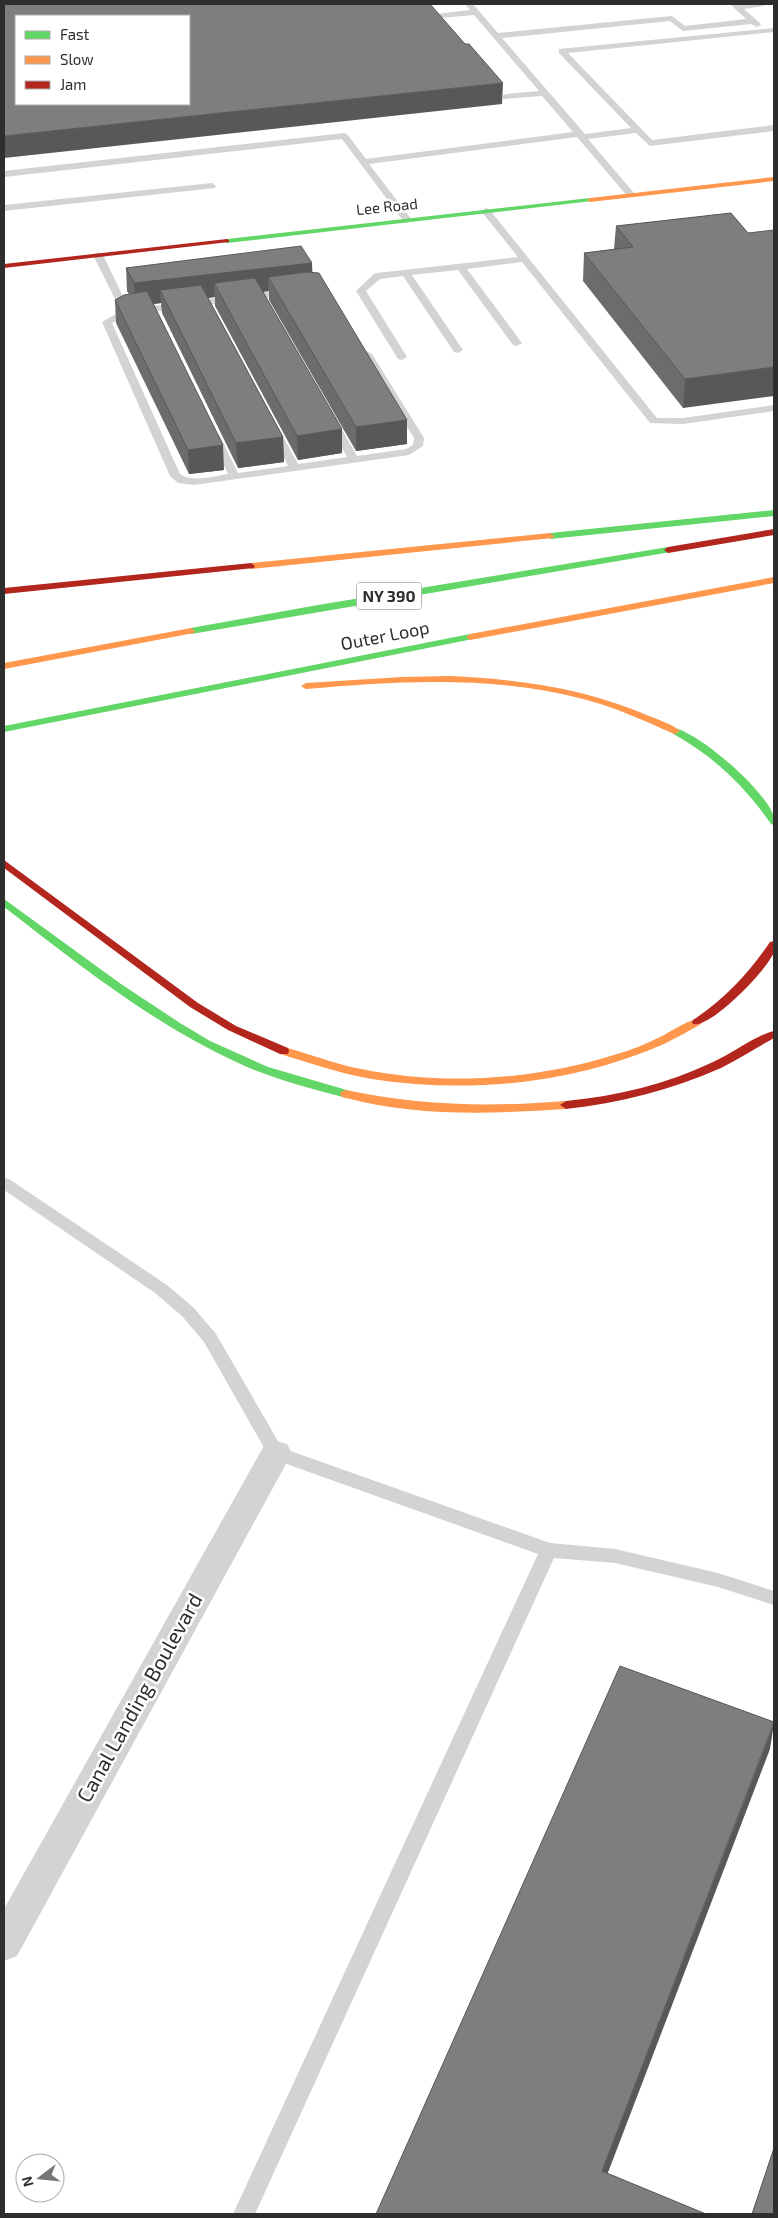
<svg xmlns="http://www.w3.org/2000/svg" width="778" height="2218" viewBox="0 0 778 2218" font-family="'Exo 2',sans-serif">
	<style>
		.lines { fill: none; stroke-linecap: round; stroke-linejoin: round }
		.lane { fill: #d3d3d3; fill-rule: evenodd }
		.street { fill: #d3d3d3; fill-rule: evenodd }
		.fast { fill: #63d668; fill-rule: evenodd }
		.slow { fill: #ff974d; fill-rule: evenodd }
		.jam { fill: #b3261e; fill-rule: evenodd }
		.wall { fill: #6c6c6c }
		.shaded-wall { fill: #585858 }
		.building { fill: #7e7e7e; stroke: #585858; fill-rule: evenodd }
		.labels { text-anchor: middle; stroke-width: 5; stroke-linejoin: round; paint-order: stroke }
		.far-street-label { font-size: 15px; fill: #2e2e2e; stroke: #fff }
		.shield { fill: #fff; stroke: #6d6d6d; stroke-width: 1 }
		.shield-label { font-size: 16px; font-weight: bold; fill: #2e2e2e }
		.street-label { font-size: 18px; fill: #2e2e2e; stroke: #fff }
		.near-street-label { font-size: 21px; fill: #2e2e2e; stroke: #fff }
	</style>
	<rect width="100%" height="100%" fill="#fff"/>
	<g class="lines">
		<!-- lane -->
		<g class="lane">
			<polygon points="465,4 473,4 498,33 672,16 685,26 746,19 730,4 767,4 763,6 744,9 760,23 761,25 757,27 751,24 683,31 670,21 502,38 585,134 631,128 559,53 559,49 774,28 774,32 568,53 652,140 774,125 774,131 650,146 636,133 588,139 634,193 634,197 628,197 577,137 369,164 412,220 407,223 404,222 342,139 4,177 4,171 344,133 347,134 366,159 573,132 542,96 503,99 503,95 506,94 539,91 474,15 428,19 424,17 428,15 470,10"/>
			<polygon points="212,183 216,186 215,188 4,211 4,205"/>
			<polygon points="486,208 489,209 657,418 683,418 774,405 774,411 683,424 650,423 522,262 467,269 522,343 517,346 513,345 458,270 412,275 463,350 458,353 454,352 403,276 380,279 366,291 407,357 402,360 398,359 356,291 374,274 377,273 518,257 481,211"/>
			<path d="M98 252 103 255 129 309 287 289 292 292 287 295 128 315 112 323 180 474C192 483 214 476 228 474L209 434 214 431 219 434 238 473 288 466 268 427 273 424 278 427 298 464 347 457 327 421 332 418 337 421 357 456 406 449 413 445 414 438 362 354 367 351 372 354 424 438 423 446 409 455 194 485 178 483 170 476 102 322 121 311 93 255Z"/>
			<polygon points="4,1178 9,1179 167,1285 194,1308 216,1334 282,1448 550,1543 615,1549 718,1573 774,1591 774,1605 718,1587 615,1563 554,1558 255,2214 233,2214 538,1554 270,1458 204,1342 182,1316 155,1293 4,1190"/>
		</g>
		<!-- street -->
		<polygon class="street" points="276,1441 287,1444 292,1453 17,1956 4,1961 4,1909 265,1444"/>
		<!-- fast -->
		<g class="fast">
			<polygon points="590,198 592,199 592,201 227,243 223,241 227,239"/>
			<polygon points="774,510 774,516 550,539 546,536 550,533"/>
			<polygon points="668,547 672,550 671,552 191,634 187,631 191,628 318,605"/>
			<polygon points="470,634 474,637 473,639 4,732 4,726"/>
			<path d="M675 728C703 736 761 787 773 814 775 817 774 821 774 825L771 824C744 785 713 756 672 733V729Z"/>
			<path d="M4 899 121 984 180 1023 210 1041 268 1067 350 1091 352 1094 346 1098C308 1088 269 1078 234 1061 150 1022 77 963 4 907Z"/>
		</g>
		<!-- slow -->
		<g class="slow">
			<polygon points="774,177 774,181 590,202 587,200 590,198"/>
			<polygon points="550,533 554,536 553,538 251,569 247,566 251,563"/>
			<polygon points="774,577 774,583 470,640 466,637 470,634"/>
			<polygon points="191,628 195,631 194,633 4,669 4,663"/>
			<path d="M449 676C517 679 586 688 649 716 659 720 672 724 680 731L675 734 672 733C643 720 614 707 583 699 492 675 398 681 306 689L301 686 306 683 402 677Z"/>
			<path d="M697 1019 701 1020 702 1022 701 1024C689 1031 676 1038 664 1044 573 1084 469 1094 372 1079 341 1074 310 1063 280 1054L279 1051 284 1047C310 1054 335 1064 361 1069 444 1086 536 1080 617 1054 631 1050 646 1044 660 1037 672 1031 684 1022 697 1019Z"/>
			<path d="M346 1090C419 1106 492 1107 566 1101L572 1105 566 1109C492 1114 415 1117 342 1097L340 1094 342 1091Z"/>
		</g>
		<!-- jam -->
		<g class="jam">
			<polygon points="227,239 229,240 229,242 4,268 4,264"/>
			<polygon points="774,529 774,535 668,553 664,550 668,547"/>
			<polygon points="251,563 255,566 254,568 4,594 4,588"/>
			<polygon points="4,860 198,1003 236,1026 288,1048 289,1051 288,1054 280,1054 228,1030 190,1007 4,868"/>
			<path d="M774 941C774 944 775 949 774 952 768 969 710 1029 693 1024L692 1022 693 1020C725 999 749 973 770 942Z"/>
			<path d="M774 1031V1038C756 1048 739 1059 721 1068 672 1090 619 1103 566 1109L560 1105 566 1101C617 1096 667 1084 713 1062 732 1054 756 1035 774 1031Z"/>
		</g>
	</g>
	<!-- wall -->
	<g class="wall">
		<polygon points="731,213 683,408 583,281 584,253 614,249 616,226"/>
		<polygon points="312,263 312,273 407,420 407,444 356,451 269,300 269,291 263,292 342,453 298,460 215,306 215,297 208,298 283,437 284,462 238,468 162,313 161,303 154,304 224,470 189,474 116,323 115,300 129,294 127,291 126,268"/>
	</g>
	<!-- shaded-wall -->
	<g class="shaded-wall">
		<polygon points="503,83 502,104 4,158 4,136"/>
		<polygon points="312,263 313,286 268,277 269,291 221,296 214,283 215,297 167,303 160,290 161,303 135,306 134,283"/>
		<polygon points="774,367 774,396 683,408 685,379"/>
		<polygon points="407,420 407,444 356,451 356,427"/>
		<polygon points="342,429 342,453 298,460 297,436"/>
		<polygon points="283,437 284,462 238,468 236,443"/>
		<polygon points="223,445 224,470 189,474 188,450"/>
		<polygon points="774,1723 770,1749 599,2196 602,2171"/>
	</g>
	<!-- building -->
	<g class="building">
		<path d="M4 4H430L465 44H469L503 83 4 136ZM16 16H189V104H16Z"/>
		<polygon points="731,213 748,233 774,230 774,367 685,379 584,253 633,247 616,226"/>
		<polygon points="301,246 312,263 134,283 126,268"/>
		<polygon points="306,272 319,273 407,420 356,427 268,277"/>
		<polygon points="255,278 342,429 297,436 214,283"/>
		<polygon points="201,285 283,437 236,443 160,290"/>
		<polygon points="147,291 223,445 188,450 115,300 124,295"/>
		<polygon points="620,1666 774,1722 602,2171 706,2214 376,2214"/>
		<polygon points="774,2148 774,2214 752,2214"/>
	</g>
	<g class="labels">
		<!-- far-street labels -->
		<g class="far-street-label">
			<text transform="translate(387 207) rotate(-6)" y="5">Lee Road</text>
		</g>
		<!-- shield labels -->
		<rect class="shield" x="356.5" y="582.5" width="65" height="27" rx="4"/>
		<g class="shield-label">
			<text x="389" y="602">NY 390</text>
		</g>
		<!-- street labels -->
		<g class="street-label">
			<text transform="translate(385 636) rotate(-11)" y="6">Outer Loop</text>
		</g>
		<!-- near-street labels -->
		<g class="near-street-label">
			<text transform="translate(140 1698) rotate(-61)" y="7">Canal Landing Boulevard</text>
		</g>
	</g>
	<!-- border -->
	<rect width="778" height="2218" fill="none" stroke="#2e2e2e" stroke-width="10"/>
	<!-- legend -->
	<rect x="15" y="15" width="175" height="90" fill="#ffffff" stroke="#ababab"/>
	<rect x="25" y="31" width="25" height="8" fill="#63d668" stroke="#ababab"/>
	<text x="60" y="40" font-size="15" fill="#2e2e2e">Fast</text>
	<rect x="25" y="56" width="25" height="8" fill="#ff974d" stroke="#ababab"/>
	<text x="60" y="65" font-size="15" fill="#2e2e2e">Slow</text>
	<rect x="25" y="81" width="25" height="8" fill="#b3261e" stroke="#ababab"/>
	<text x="60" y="90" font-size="15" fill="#2e2e2e">Jam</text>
	<!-- north arrow -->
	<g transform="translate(40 2178) rotate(254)"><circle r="24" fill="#ffffff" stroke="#ababab"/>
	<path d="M0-4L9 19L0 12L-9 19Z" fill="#777777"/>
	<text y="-8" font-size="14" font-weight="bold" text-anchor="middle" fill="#2e2e2e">N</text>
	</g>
</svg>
